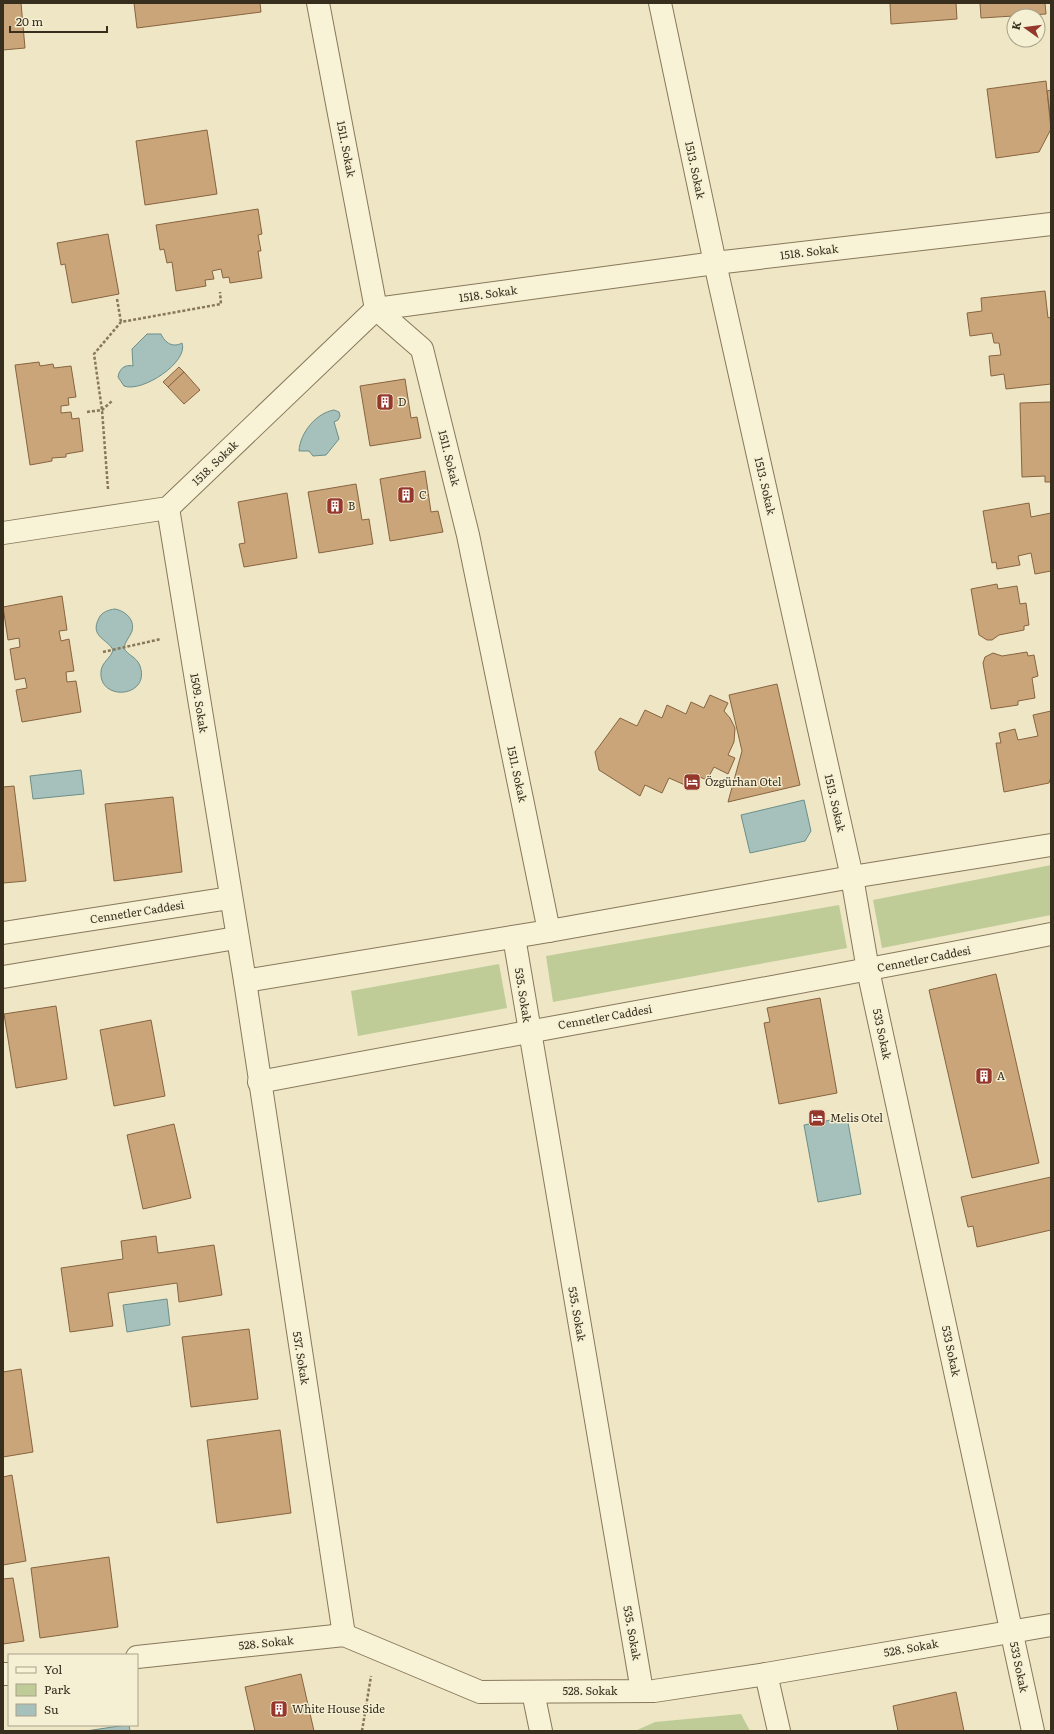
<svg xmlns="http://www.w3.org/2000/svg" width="1054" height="1734" viewBox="0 0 1054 1734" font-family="Literata,serif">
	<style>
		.green { fill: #bfcc98 }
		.water { fill: #a6c1bc; stroke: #6c8f8a }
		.building { fill: #cba57a; stroke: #876440 }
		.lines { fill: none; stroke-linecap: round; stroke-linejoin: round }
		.minor-casing { stroke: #88785a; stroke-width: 24 }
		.path { stroke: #88785a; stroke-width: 2.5; stroke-dasharray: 3 2; stroke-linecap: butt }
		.minor { stroke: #f8f2d7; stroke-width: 22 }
		.labels { text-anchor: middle; stroke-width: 3; stroke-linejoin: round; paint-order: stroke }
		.street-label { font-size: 11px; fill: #382e1e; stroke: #f5efd3 }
		.poi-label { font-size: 11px; fill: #382e1e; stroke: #f5efd3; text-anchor: start }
	</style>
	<rect width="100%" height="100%" fill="#eee6c4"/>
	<!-- green -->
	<g class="green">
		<polygon points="1051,865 1051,915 882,948 873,900"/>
		<polygon points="839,905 847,948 553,1002 546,956"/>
		<polygon points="499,964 507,1008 358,1036 351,991"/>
		<polygon points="741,1714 750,1731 635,1731 655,1722"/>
	</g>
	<!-- water -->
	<g class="water">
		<path d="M147 334H161C165 343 173 348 182 343 189 362 142 393 124 386L118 377C119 369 125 364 133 366L132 349Z"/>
		<path d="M334 410 339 412 340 416 338 420 334 422 339 439 326 455 313 456 309 451H299C300 433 316 413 334 410Z"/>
		<path d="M115 609C125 611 135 619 132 631 130 637 125 641 124 648 127 655 137 657 140 666 151 698 98 702 101 671 102 662 111 658 113 650 108 639 89 637 99 618 102 612 108 610 115 609Z"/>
		<polygon points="81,770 84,794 33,799 30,776"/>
		<polygon points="804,800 811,831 805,841 750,853 741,815"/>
		<polygon points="847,1117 861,1194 818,1202 804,1125"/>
		<polygon points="167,1299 170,1325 127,1332 123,1305"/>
		<polygon points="126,1725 129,1725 130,1731 86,1731"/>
	</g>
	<!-- building -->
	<g class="building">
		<polygon points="3,3 21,3 25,48 3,50"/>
		<polygon points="134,3 260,3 261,12 137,28"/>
		<polygon points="890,3 956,3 957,19 891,24"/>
		<polygon points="980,3 1045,3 1046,14 981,18"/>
		<polygon points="1046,81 1051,129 1039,152 996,158 987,89"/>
		<polygon points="1051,90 1051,121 1047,91"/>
		<polygon points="207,130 217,194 145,205 136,141"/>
		<polygon points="258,209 262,234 258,235 261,251 258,251 262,278 230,283 229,277 223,278 221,269 212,271 214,279 205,280 206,286 176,291 172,262 167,263 164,249 160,250 156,225"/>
		<polygon points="108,234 119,294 72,303 65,264 61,265 57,243"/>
		<polygon points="1045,291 1048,318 1051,317 1051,384 1006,389 1004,374 991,376 989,356 1001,355 999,343 994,343 992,333 970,336 967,313 982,311 981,298"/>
		<polygon points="39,362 40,366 53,364 54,368 71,366 76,397 68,398 69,405 61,406 61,413 71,412 72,419 79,418 83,451 66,454 66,457 52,458 52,461 30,465 15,365"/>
		<polygon points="179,367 184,372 168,387 163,382"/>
		<polygon points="184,372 200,390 184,404 168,387"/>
		<polygon points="405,379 411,418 417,417 421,438 370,446 360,386"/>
		<polygon points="1051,402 1051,482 1045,482 1045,476 1022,477 1020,403"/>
		<polygon points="425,471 431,512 438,511 443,532 390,541 380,479"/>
		<polygon points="356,484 362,520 369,519 373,544 319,553 308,492"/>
		<polygon points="287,493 297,558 244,567 239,544 245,543 238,502"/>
		<polygon points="1029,503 1031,517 1051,513 1051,571 1035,574 1031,553 1018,556 1020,565 997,569 996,562 992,563 983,511"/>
		<polygon points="997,584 998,589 1017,586 1020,604 1026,603 1029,625 1024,626 1024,630 999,635 992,640 987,640 979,635 971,589"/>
		<polygon points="62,596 67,630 59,631 61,641 69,639 74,671 66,672 67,682 76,681 81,712 22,722 16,690 27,688 25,678 15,680 10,649 20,647 19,638 8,640 3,607"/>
		<polygon points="1027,652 1028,656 1034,655 1038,676 1032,678 1035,698 1018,701 1018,705 991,709 983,663 985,657 993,653 1002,656"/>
		<polygon points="777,684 800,785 728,802 742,751 729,695"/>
		<polygon points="710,695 728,703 724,711 730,718 735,728 734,742 728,755 735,758 728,774 714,767 707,780 690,773 685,785 669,778 662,793 645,785 640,796 599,770 595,752 620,718 637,726 645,710 662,718 667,705 686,714 691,702 704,708"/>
		<polygon points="1051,711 1051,777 1049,783 1004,792 996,743 1001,743 999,733 1015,729 1018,740 1038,736 1033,715"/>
		<polygon points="14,786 26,881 3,883 3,787"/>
		<polygon points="173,797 182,872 114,881 105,804"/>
		<polygon points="996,974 1039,1163 972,1178 929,990"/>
		<polygon points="820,998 837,1093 779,1104 764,1023 770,1022 767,1008"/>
		<polygon points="56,1006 67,1079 16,1088 4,1014"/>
		<polygon points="151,1020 165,1096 114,1106 100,1030"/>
		<polygon points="174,1124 191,1198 143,1209 127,1135"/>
		<polygon points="1051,1177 1051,1230 977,1247 973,1226 968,1227 961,1197"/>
		<polygon points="156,1236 158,1253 214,1245 222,1295 179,1302 177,1283 108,1293 113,1326 70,1332 61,1268 123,1259 121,1241"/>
		<polygon points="249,1329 258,1399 191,1407 182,1337"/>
		<polygon points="21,1369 33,1452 3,1457 3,1372"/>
		<polygon points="280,1430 291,1513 217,1523 207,1440"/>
		<polygon points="12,1475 26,1561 3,1565 3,1477"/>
		<polygon points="109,1557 118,1627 40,1638 31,1568"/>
		<polygon points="13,1578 24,1641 3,1644 3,1579"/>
		<polygon points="301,1674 314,1731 255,1731 245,1687"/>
		<polygon points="956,1692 964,1731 898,1731 893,1706"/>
	</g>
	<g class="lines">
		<defs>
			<g id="minor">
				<polyline points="318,3 376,309 422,349 468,535 549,931"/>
				<polyline points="660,3 715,263 852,877 868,970 1033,1731"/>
				<polyline points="168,508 245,981 344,1635"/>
				<polyline points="3,533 168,508 376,309 715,263 1051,224"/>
				<polyline points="3,933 230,898"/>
				<polyline points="514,937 642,1691"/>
				<polyline points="3,977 236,938"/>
				<polyline points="245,981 549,931 852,877 1051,845"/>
				<path d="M259 1082C523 1032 787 986 1051 934"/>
				<polyline points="137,1657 344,1635 480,1692 654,1691 766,1674 1051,1625"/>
				<polyline points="3,1674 9,1674"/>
				<polyline points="766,1674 779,1731"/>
				<polyline points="533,1692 541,1731"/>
			</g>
		</defs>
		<!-- minor casing -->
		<use href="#minor" class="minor-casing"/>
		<!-- path -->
		<g class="path">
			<polyline points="117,299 121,322"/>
			<polyline points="87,412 102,410 112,401"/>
			<polyline points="108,489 102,410 94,354 121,322 221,304 220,292"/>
			<polyline points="103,652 161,639"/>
			<polyline points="362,1731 371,1676"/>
		</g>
		<!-- minor -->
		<use href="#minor" class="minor"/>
	</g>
	<!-- icons -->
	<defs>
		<symbol id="building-square" viewBox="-11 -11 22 22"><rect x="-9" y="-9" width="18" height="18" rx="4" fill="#96372b" stroke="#f5efd3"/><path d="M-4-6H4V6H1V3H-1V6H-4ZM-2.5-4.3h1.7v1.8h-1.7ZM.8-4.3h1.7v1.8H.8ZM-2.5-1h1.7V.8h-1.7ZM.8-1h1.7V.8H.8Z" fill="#fff"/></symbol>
		<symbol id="hotel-square" viewBox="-11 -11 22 22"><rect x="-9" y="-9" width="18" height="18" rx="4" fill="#96372b" stroke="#f5efd3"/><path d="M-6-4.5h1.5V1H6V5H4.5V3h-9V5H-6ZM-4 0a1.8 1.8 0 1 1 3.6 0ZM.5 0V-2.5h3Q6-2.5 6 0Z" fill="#fff"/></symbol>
	</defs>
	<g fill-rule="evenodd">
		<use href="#building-square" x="375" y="392" width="20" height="20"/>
		<use href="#building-square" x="396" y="485" width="20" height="20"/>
		<use href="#building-square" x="325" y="496" width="20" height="20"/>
		<use href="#hotel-square" x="682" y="772" width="20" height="20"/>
		<use href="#building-square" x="974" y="1066" width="20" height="20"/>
		<use href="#hotel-square" x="807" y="1108" width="20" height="20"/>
		<use href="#building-square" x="269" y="1699" width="20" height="20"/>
	</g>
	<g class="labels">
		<!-- street labels -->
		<g class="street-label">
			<text transform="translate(346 149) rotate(79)" y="4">1511. Sokak</text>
			<text transform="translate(695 170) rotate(78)" y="4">1513. Sokak</text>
			<text transform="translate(809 252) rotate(-7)" y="4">1518. Sokak</text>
			<text transform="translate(488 294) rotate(-8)" y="4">1518. Sokak</text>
			<text transform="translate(449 458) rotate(76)" y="4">1511. Sokak</text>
			<text transform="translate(215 463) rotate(-44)" y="4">1518. Sokak</text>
			<text transform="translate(765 486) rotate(77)" y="4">1513. Sokak</text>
			<text transform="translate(199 703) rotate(81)" y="4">1509. Sokak</text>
			<text transform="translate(517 774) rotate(78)" y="4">1511. Sokak</text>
			<text transform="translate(835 803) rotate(77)" y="4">1513. Sokak</text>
			<text transform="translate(137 912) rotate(-9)" y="4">Cennetler Caddesi</text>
			<text transform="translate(924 959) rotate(-11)" y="4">Cennetler Caddesi</text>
			<text transform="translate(523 995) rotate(81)" y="4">535. Sokak</text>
			<text transform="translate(605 1017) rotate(-10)" y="4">Cennetler Caddesi</text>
			<text transform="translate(882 1034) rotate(78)" y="4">533 Sokak</text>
			<text transform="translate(577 1314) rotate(80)" y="4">535. Sokak</text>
			<text transform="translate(951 1351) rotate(78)" y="4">533 Sokak</text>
			<text transform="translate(301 1358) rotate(81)" y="4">537. Sokak</text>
			<text transform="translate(632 1633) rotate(80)" y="4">535. Sokak</text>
			<text transform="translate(266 1643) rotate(-6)" y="4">528. Sokak</text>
			<text transform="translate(911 1648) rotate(-10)" y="4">528. Sokak</text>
			<text transform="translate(1019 1667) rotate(78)" y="4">533 Sokak</text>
			<text x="590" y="1695">528. Sokak</text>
		</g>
		<!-- poi labels -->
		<g class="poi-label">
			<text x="398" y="406">D</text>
			<text x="419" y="499">C</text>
			<text x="348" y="510">B</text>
			<text x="705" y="786">Özgürhan Otel</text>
			<text x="997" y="1080">A</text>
			<text x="830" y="1122">Melis Otel</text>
			<text x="292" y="1713">White House Side</text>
		</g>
	</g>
	<!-- border -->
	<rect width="1054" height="1734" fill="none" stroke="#382e1e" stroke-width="8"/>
	<!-- legend -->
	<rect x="8" y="1654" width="130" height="72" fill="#f5efd3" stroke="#a9a28b"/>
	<rect x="16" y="1667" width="20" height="6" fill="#f8f2d7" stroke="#a9a28b"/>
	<text x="44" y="1674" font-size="12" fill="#382e1e">Yol</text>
	<rect x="16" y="1684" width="20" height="12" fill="#bfcc98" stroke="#a9a28b"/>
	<text x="44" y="1694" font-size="12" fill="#382e1e">Park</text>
	<rect x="16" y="1704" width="20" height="12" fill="#a6c1bc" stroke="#a9a28b"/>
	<text x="44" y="1714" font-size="12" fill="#382e1e">Su</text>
	<!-- north arrow -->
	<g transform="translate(1026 28) rotate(284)"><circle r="19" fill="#f5efd3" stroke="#a9a28b"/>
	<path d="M0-3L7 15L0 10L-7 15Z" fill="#96372b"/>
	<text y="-6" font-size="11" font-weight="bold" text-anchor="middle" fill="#382e1e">K</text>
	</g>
	<!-- scale -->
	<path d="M10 26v6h97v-6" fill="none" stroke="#382e1e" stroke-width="2"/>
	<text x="16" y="26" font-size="12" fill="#382e1e" stroke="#f5efd3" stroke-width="3" paint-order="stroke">20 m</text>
</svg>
